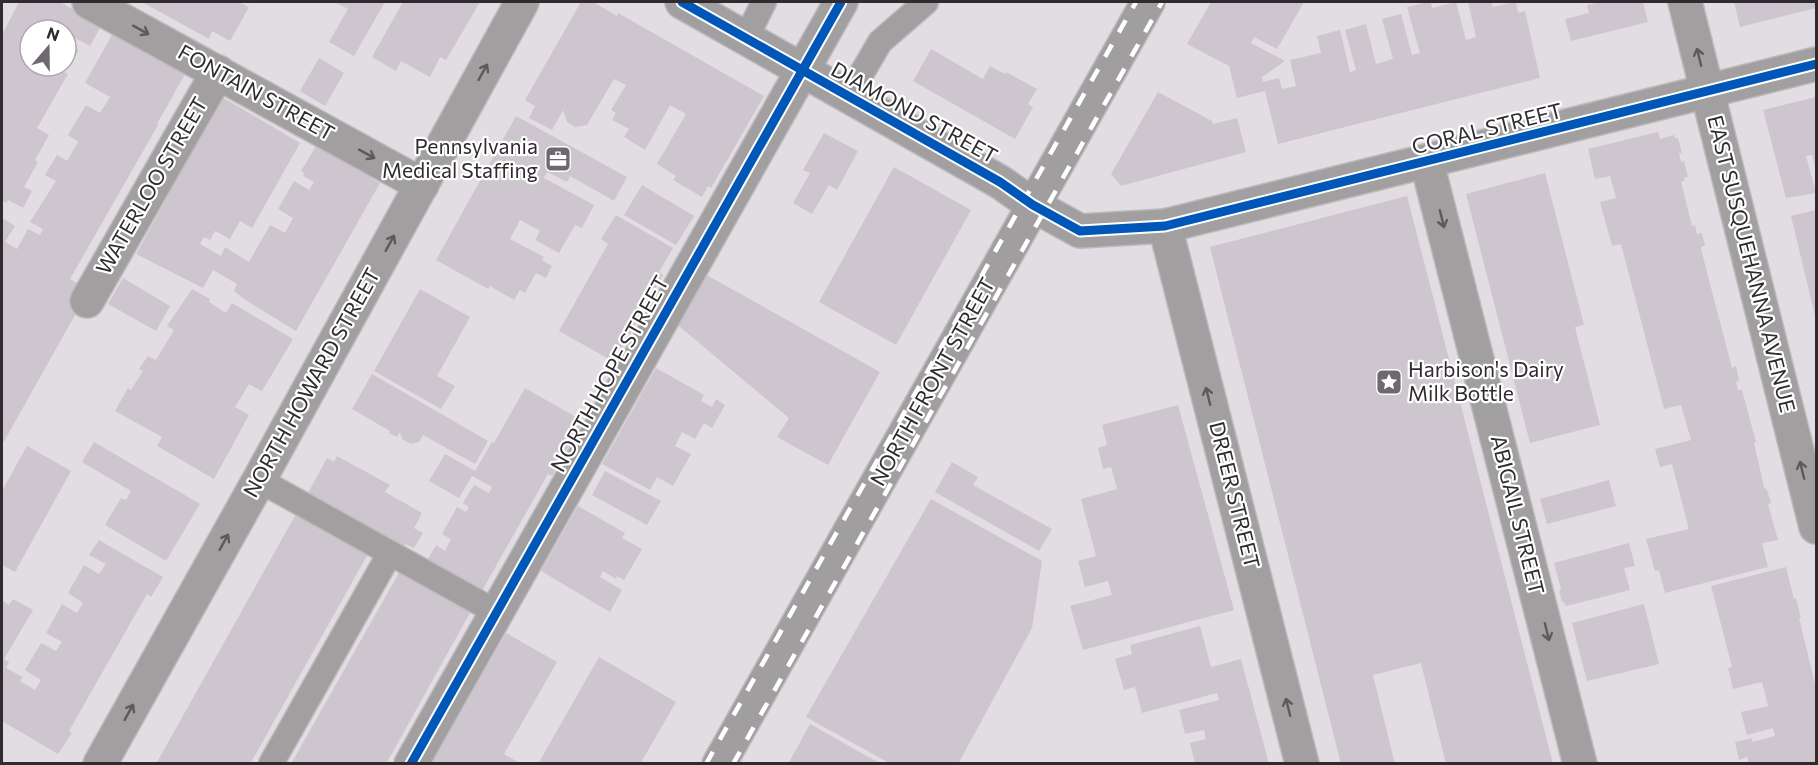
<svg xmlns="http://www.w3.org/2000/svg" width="1818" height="765" viewBox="0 0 1818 765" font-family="Commissioner,sans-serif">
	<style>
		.building { fill: #cec6ce }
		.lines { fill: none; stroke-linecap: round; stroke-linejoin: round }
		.lane-casing { stroke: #bdbabd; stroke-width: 27 }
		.street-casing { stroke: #bdbabd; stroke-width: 36 }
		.secondary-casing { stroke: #bdbabd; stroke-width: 36 }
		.lane { stroke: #a19f9f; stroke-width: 24 }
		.street { stroke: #a19f9f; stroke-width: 33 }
		.secondary { stroke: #a19e9f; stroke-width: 33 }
		.rail-casing { stroke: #a19ea0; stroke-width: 7 }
		.rail { stroke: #fff; stroke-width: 4.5; stroke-dasharray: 14; stroke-linecap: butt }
		.cycleway-casing { stroke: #fff; stroke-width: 13 }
		.cycleway { stroke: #0057b8; stroke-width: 9 }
		.oneway { stroke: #5d595c }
		.labels { text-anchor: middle; stroke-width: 4.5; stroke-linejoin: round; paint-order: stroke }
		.street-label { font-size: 21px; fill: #2f2b2f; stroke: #fff }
		.poi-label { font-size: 21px; fill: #2f2b2f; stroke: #fff; text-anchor: end }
	</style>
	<rect width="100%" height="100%" fill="#e2dde2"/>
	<!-- building -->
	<g class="building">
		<polygon points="19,2 60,2 101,26 90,46 71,36 67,43 79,50 69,66 66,65 66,30 30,30 30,66 52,66 68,74 37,128 49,135 35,160 38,162 24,187 32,191 23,208 8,200 6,203 2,201 2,35"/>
		<polygon points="142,2 239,2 249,7 230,41 212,31 209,39"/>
		<polygon points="335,2 385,2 354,56 329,42 348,9"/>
		<polygon points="403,2 480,2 446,60 440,57 430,77 401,61 396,71 372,57"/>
		<polygon points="581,2 593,2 617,16 618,13 764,96 711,188 708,186 702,197 673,180 676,176 657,164 686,114 670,105 645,150 624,137 629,129 612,120 616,113 611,110 626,85 614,79 587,125 575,127 567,122 563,110 552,130 529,118 535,106 525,100"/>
		<polygon points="1211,2 1304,2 1277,49 1254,37 1251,43 1285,61 1262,77 1263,82 1279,78 1282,89 1296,86 1290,60 1321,53 1317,36 1340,30 1350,72 1356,70 1345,30 1366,24 1376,64 1393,59 1382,19 1401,14 1412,55 1420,53 1407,7 1428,2 1431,2 1432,8 1456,2 1466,40 1476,37 1468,2 1491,2 1493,7 1516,2 1518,13 1525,11 1540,78 1278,144 1265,91 1237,98 1229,66 1187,44"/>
		<polygon points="1601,2 1643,2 1648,22 1571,41 1565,19 1589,13 1587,5"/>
		<polygon points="1734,2 1816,2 1816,8 1740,27"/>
		<polygon points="113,33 185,74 157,124 158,125 70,279 89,290 2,445 2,218 15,226 5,242 17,249 28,229 40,235 43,229 30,222 56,181 45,175 57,155 67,161 78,142 89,149 68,135 86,105 100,113 110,97 85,83"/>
		<polygon points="931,49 983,79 990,66 1005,74 1006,72 1037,89 1028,104 1033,107 1015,139 913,81"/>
		<polygon points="319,58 344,73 325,106 300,91"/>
		<polygon points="1158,92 1212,121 1213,124 1237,118 1246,152 1121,186 1111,174"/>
		<polygon points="222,97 300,143 252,228 240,221 230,239 215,231 210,240 204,237 200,244 221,256 225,247 249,262 270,225 285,233 293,218 278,209 294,181 309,190 314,182 303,176 305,173 301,171 316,146 359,171 365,168 371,171 371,178 380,183 296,331 244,299 234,291 237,284 213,270 203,288 136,254"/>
		<polygon points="1816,97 1816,170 1812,155 1806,156 1816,193 1786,198 1763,110"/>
		<polygon points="516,116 627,177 614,201 570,176 567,182 547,172 544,178 594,205 582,228 575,225 559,253 535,240 540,231 520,220 510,239 544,257 542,260 552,266 546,278 536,273 525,293 520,290 514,300 490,286 488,289 436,260"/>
		<polygon points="1658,132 1660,139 1674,135 1675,138 1678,138 1682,153 1679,153 1680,158 1681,162 1684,161 1688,177 1684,177 1685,180 1681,182 1692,226 1695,225 1697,234 1702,233 1705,246 1701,247 1701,249 1732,368 1736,366 1739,381 1736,382 1738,390 1742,390 1756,442 1754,443 1764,487 1767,490 1771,503 1768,504 1778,540 1762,543 1768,567 1665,593 1659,570 1655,571 1646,539 1689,529 1672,464 1660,467 1655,449 1691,440 1681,405 1664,409 1621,244 1612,246 1600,202 1616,198 1610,176 1595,179 1588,149"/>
		<polygon points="824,133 858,151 837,190 829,185 812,214 793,203 810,173 803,170"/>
		<polygon points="894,167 971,210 896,345 819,302"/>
		<polygon points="1545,173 1584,325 1575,327 1600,425 1530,443 1466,194"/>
		<polygon points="642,185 694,216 676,245 624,215"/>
		<polygon points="1407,196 1430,285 1553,764 1446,764 1421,663 1373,675 1395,764 1341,764 1210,247"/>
		<polygon points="1816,210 1816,320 1791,216"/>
		<polygon points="616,215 673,248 659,272 663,275 614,362 559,331 608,244 601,239"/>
		<polygon points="703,273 880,372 828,465 777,437 789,418 674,322"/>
		<polygon points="123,278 170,306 156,331 108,304"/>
		<polygon points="192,289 210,299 209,302 226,313 232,303 293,339 262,391 249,384 235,407 249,415 214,479 157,446 162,437 115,411 128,388 131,390 143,371 139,369 148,356 156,360 174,330 167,326"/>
		<polygon points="420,289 470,317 437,376 455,386 441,409 374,371"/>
		<polygon points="656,368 704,395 701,401 712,407 716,399 725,405 712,428 704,423 695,439 682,432 675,446 691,454 673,486 657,477 650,490 602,464"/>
		<polygon points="372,374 488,441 475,464 423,435 419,442 411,444 402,439 400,432 397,437 389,433 390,431 352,409"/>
		<polygon points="525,388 583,421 552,476 548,474 482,591 427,560 436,545 445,551 451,539 442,534 457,507 466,512 469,507 463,503 474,485 489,493 492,487 472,476 459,498 429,481 445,454 475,471 492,442 494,443"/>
		<polygon points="1178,405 1234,610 1083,650 1070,606 1112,595 1108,581 1085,587 1078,561 1096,556 1081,499 1117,489 1111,467 1103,469 1098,448 1107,445 1102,425"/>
		<polygon points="94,442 200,504 166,561 105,525 121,498 126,500 131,491 82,462"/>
		<polygon points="27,446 71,471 15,572 2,565 2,491"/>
		<polygon points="337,456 390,485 385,492 422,513 414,528 423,533 414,548 405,544 404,547 308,493 327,458 334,462"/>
		<polygon points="952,462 978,477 973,485 1052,529 1039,551 935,492"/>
		<polygon points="605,471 661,501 647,525 592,495"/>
		<polygon points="1609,480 1616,506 1547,524 1540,499"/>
		<polygon points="931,499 1042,561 1032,628 958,764 891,764 806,717"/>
		<polygon points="578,506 625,533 622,538 642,549 624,580 617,576 616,579 603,571 600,577 622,590 610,612 541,571"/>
		<polygon points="296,514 368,554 250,764 156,764"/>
		<polygon points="99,540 163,577 151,597 147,594 69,731 72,733 58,754 2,721 2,600 9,605 13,599 33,610 4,659 9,662 6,668 23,677 20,681 35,690 41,680 25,670 41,643 56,651 62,642 46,633 62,604 77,613 83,603 68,593 84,565 99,574 106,564 89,555"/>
		<polygon points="1629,543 1635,566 1624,568 1630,590 1566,606 1564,602 1562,602 1559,591 1561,590 1560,585 1554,563"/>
		<polygon points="1786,567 1794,599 1796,598 1801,618 1799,618 1816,688 1816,763 1749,764 1747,757 1739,760 1735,742 1752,738 1752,742 1775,736 1773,728 1747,735 1741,712 1768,706 1762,682 1733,689 1728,668 1732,667 1711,586"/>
		<polygon points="400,571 471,611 386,764 291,764"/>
		<polygon points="1644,604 1659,664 1587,681 1572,623"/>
		<polygon points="1200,626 1211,667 1241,659 1269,764 1195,764 1190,743 1206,739 1204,730 1185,734 1179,710 1219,700 1217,693 1142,713 1135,687 1124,690 1115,659 1132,654 1130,645"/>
		<polygon points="506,633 557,662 504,754 521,764 431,764"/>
		<polygon points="599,657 676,702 640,764 538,764"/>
		<polygon points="810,724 881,764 788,764"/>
	</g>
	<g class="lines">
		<defs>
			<g id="lane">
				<polyline points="746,38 764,2"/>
				<polyline points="849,95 880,42 926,2"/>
				<polyline points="259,480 496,612"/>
				<polyline points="271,764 390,553"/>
			</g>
			<g id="street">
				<polyline points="89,2 422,185"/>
				<polyline points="682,2 1000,182 1033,205 1080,231 1165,226 1816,64"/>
				<polyline points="1685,2 1816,527"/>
				<polyline points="1427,163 1580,764"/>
				<polyline points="1165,226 1302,764"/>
				<polyline points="87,301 218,72"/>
				<polyline points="100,764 259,480 522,2"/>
				<polyline points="411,764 841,2"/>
			</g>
			<polyline id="secondary" points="719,764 1148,2"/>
		</defs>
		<!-- lane casing -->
		<use href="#lane" class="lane-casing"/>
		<!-- street casing -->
		<use href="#street" class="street-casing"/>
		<!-- secondary casing -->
		<use href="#secondary" class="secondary-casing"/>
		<!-- lane -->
		<use href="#lane" class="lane"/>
		<!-- street -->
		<use href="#street" class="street"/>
		<!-- secondary -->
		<use href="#secondary" class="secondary"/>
		<defs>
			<g id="rail">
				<polyline points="706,764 1136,2"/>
				<polyline points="733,764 1162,2"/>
			</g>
		</defs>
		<!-- rail casing -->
		<use href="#rail" class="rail-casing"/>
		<!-- rail -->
		<use href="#rail" class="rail"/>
		<defs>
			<g id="cycleway">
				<polyline points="682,2 1000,182 1033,205 1080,231 1165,226 1816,64"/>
				<polyline points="411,764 841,2"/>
			</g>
		</defs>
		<!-- cycleway casing -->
		<use href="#cycleway" class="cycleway-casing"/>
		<!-- cycleway -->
		<use href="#cycleway" class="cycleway"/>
	</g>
	<!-- one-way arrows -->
	<defs><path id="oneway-shaft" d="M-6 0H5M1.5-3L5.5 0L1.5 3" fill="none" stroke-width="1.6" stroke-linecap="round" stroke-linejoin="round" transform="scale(1.5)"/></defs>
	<g class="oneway">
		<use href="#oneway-shaft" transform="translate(141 30) rotate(29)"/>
		<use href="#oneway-shaft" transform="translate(1699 57) rotate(-104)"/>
		<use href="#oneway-shaft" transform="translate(483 72) rotate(-61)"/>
		<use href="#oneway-shaft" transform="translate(367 154) rotate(29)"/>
		<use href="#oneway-shaft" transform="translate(1442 219) rotate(76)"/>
		<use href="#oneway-shaft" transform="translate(390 243) rotate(-61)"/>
		<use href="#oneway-shaft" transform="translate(1208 396) rotate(-104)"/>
		<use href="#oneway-shaft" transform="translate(1802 470) rotate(-104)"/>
		<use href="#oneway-shaft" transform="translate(224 542) rotate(-61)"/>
		<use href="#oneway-shaft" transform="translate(1547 632) rotate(76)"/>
		<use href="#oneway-shaft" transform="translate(1288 707) rotate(-104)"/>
		<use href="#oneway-shaft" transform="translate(129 712) rotate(-61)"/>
	</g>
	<!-- icons -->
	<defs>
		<symbol id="office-square" viewBox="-11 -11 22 22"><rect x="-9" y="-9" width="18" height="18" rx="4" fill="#6e696e" stroke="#fff"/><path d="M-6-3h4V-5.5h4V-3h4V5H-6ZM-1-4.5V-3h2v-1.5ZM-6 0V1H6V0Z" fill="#fff"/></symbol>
		<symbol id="sight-square" viewBox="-11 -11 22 22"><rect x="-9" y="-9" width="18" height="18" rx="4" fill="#6e696e" stroke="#fff"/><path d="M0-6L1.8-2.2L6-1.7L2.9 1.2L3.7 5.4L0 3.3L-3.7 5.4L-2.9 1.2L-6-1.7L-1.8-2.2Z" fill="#fff"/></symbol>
	</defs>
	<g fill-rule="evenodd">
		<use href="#office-square" x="543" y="144" width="30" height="30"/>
		<use href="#sight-square" x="1374" y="367" width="30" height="30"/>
	</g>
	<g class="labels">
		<!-- street labels -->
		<g class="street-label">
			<text transform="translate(256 93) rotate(29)" y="7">FONTAIN STREET</text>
			<text transform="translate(914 113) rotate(29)" y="7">DIAMOND STREET</text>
			<text transform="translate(1487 129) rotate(-14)" y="7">CORAL STREET</text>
			<text transform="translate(152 186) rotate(-60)" y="7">WATERLOO STREET</text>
			<text transform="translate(1751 264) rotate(76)" y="7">EAST SUSQUEHANNA AVENUE</text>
			<text transform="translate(610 374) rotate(-61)" y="7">NORTH HOPE STREET</text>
			<text transform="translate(933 382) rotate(-61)" y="7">NORTH FRONT STREET</text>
			<text transform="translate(312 383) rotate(-61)" y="7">NORTH HOWARD STREET</text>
			<text transform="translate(1234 495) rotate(76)" y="7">DREER STREET</text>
			<text transform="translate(1517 515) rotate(76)" y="7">ABIGAIL STREET</text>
		</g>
		<!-- poi labels -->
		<g class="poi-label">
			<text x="538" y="154">Pennsylvania<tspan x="538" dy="24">Medical Staffing</tspan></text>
			<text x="1408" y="377" text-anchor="start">Harbison's Dairy<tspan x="1408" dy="24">Milk Bottle</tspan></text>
		</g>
	</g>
	<!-- border -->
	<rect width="1818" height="765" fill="none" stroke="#2f2b2f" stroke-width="6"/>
	<!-- north arrow -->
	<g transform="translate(48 48) rotate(20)"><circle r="28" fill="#ffffff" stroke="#acaaac" stroke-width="1.5"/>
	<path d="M0-4.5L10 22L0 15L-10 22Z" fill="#6e696e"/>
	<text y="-9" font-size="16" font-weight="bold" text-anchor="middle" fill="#2f2b2f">N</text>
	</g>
</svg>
